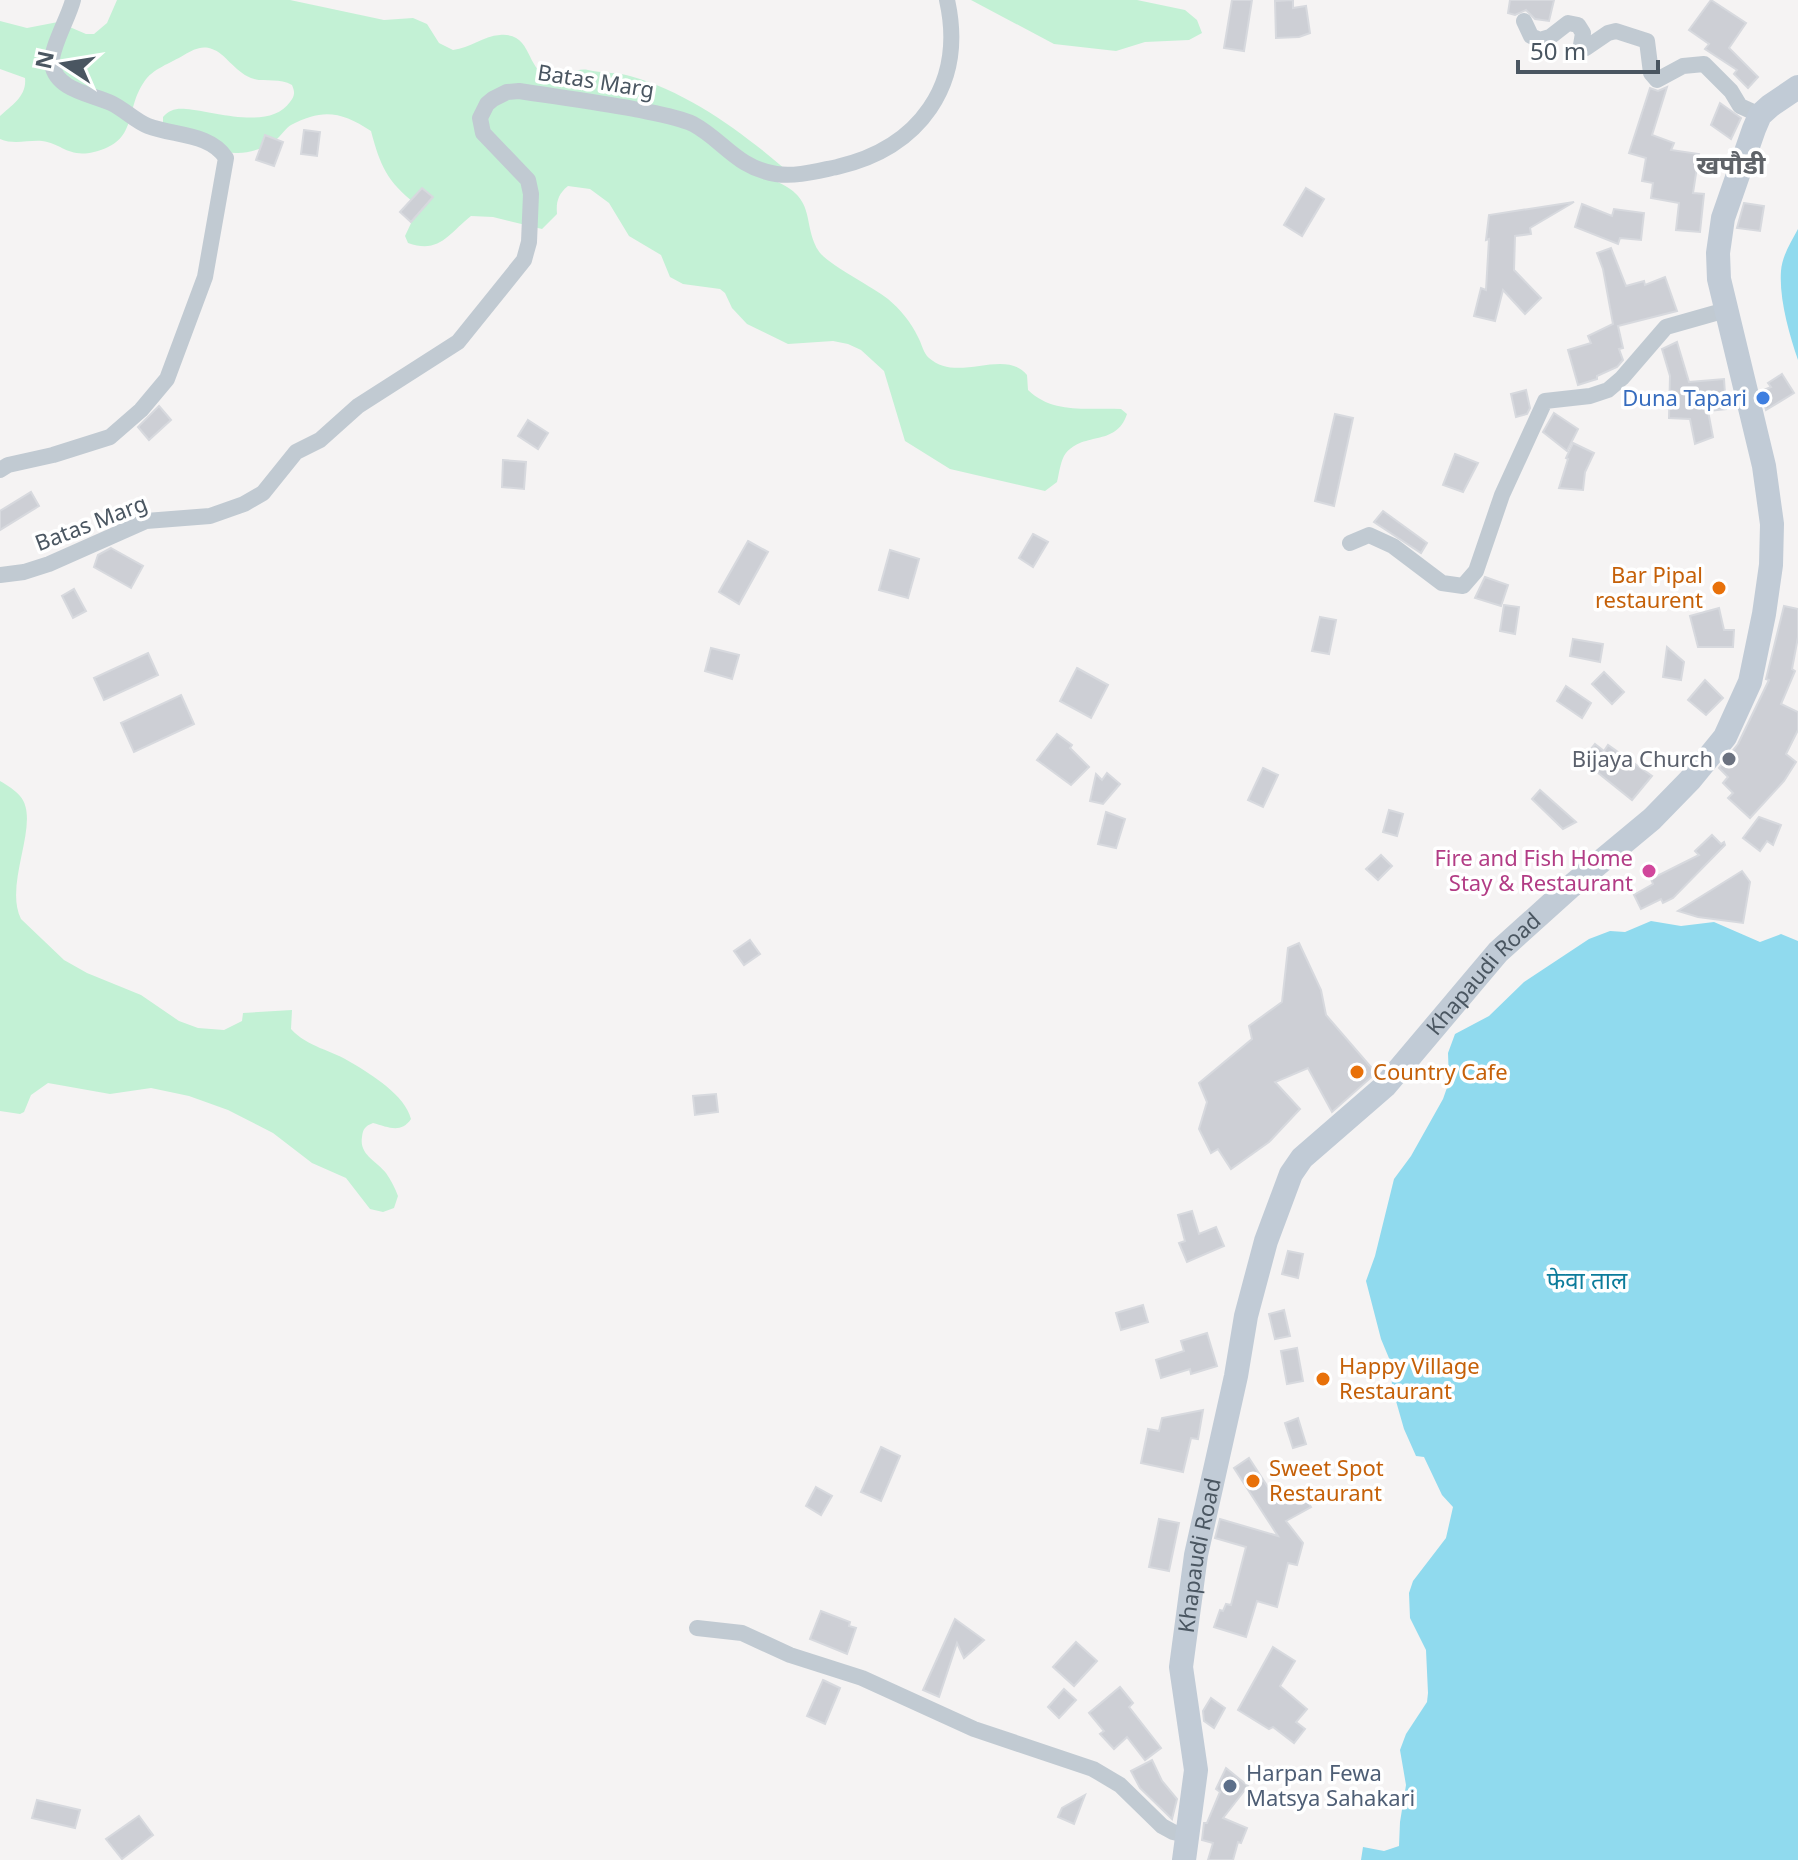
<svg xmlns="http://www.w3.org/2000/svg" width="1798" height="1860" viewBox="0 0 1798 1860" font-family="'Noto Sans','Noto Sans Devanagari',sans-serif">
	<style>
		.green { fill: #c3f1d5 }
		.water { fill: #90daee }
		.building { fill: #cdcfd5; stroke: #d7d9de; stroke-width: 2 }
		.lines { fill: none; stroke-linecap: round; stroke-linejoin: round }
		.minor { stroke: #c1cad2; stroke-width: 16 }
		.secondary { stroke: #c1cbd6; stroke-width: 24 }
		.shop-dot { fill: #3f7fe0; stroke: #fff; stroke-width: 3 }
		.food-dot { fill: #e8710a; stroke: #fff; stroke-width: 3 }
		.worship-dot { fill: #6b7280; stroke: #fff; stroke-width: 3 }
		.hotel-dot { fill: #d1479c; stroke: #fff; stroke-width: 3 }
		.service-dot { fill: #5c6f8a; stroke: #fff; stroke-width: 3 }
		.labels { text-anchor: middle; stroke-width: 7; stroke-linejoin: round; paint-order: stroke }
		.street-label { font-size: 22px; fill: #4a5661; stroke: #fff }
		.shop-label { font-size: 22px; fill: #366cbe; stroke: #fff; text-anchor: end }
		.food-label { font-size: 22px; fill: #c56008; stroke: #fff; text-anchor: start }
		.worship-label { font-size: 22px; fill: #5b616d; stroke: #fff; text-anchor: end }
		.hotel-label { font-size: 22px; fill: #b23c85; stroke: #fff; text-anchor: end }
		.service-label { font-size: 22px; fill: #4e5e75; stroke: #fff; text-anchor: start }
		.water-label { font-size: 24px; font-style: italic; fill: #0c7c9b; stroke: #fff }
		.quarter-label { font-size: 26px; font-weight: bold; fill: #5f6368; stroke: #fff }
	</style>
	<rect width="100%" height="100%" fill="#f5f3f3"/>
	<!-- green -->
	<g class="green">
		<path d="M117 0H290L384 20 413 18 427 24 439 43 453 50C470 48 483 36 500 35 535 32 524 74 553 77 566 79 575 67 588 70 601 73 617 72 630 76 694 94 751 139 800 182L779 174 775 181C817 198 802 222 818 250 826 264 872 286 888 299 900 309 911 322 918 337 922 344 923 353 929 358 958 384 1004 347 1027 375L1028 390C1054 415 1088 407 1121 409L1127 414C1116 448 1081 430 1064 456 1060 464 1059 474 1057 482L1045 491 950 469 905 441 884 371 861 350 848 344 833 341 788 344 747 324 732 308 725 293 720 289 683 284 670 277 661 255 629 236 609 203 590 189 568 186C558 194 556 202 557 214L542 229 493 217 471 216C448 234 440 254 408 243L405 236 413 219 416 204C387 182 380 165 371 131 342 112 323 108 291 125 286 128 282 134 278 138 268 147 251 153 238 153 212 154 186 136 163 125V117C169 110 176 108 186 109 213 111 270 131 290 102 295 96 295 92 292 85 279 77 264 83 251 78 234 71 225 53 212 49 201 45 193 50 184 55 171 63 152 69 144 82 124 111 139 141 94 152 68 158 63 144 42 141 27 140 14 145 0 139V116C12 105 27 96 25 78L0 69V21L27 28 58 22 86 34H94L107 23Z"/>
		<polygon points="971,0 1137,0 1185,10 1197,20 1202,33 1189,40 1145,42 1116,51 1054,44"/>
		<path d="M0 781C7 785 15 790 20 796 42 821 3 883 21 919L64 960 87 973 141 995 179 1021 198 1028 224 1030 242 1021 243 1013 292 1010 291 1029C307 1047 332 1050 352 1063 372 1075 405 1095 411 1119 401 1134 388 1127 373 1123 365 1126 363 1129 362 1137 359 1155 377 1161 386 1173 391 1180 395 1188 398 1196L394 1208 383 1212 370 1209 346 1178 312 1163 273 1133 228 1110 189 1096 151 1088 110 1094 48 1083 31 1095 24 1112 20 1114 0 1111Z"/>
	</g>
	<!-- water -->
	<g class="water">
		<path d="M1798 229V360C1789 334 1779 298 1781 271 1782 256 1791 242 1798 229Z"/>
		<polygon points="1651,921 1681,926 1714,922 1760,942 1781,934 1798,941 1798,1860 1361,1860 1363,1847 1384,1851 1399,1846 1400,1822 1406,1785 1400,1750 1406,1734 1427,1702 1428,1693 1426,1650 1410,1618 1409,1593 1413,1581 1446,1538 1453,1507 1442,1495 1424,1457 1416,1456 1404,1429 1392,1387 1391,1363 1381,1339 1366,1281 1375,1256 1394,1179 1411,1156 1443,1099 1449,1082 1448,1053 1455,1034 1489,1016 1524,982 1589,939 1610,931 1625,932"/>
	</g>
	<!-- building -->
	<g class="building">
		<polygon points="1232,0 1252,0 1244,51 1224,48"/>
		<polygon points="1293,0 1293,8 1306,6 1310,33 1299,37 1276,38 1275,1"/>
		<polygon points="1510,0 1554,0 1549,21 1535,19 1526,10 1515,15 1508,13"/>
		<polygon points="1711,0 1746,23 1729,48 1758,77 1748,88 1734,74 1737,70 1705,49 1709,44 1689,30"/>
		<polygon points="1667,87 1652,135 1674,143 1671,150 1699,154 1693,193 1704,194 1700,232 1676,230 1679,203 1651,198 1653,183 1642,181 1646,158 1629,153 1650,88 1658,91"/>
		<polygon points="1720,103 1741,118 1731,139 1711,125"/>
		<polygon points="304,130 320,132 317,156 301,154"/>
		<polygon points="265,135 283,142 274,166 256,160"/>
		<polygon points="422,188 433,197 411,222 400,212"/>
		<polygon points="1306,188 1324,199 1302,236 1284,225"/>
		<polygon points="1574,202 1530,228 1531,234 1515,236 1514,270 1541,298 1525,314 1503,290 1495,321 1474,316 1481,288 1486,290 1489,239 1486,240 1489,215"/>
		<polygon points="1744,203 1764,206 1760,231 1737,228"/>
		<polygon points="1582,204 1612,216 1614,209 1644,213 1641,240 1620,238 1618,244 1575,227"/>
		<polygon points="1611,248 1626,286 1644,281 1645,285 1665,277 1677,311 1618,326 1623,348 1619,349 1623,360 1617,367 1597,376 1597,379 1578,385 1568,350 1591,343 1588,336 1613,324 1603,269 1597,253"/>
		<polygon points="1677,342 1689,382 1724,379 1726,409 1708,411 1713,437 1695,444 1690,419 1669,418 1670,376 1662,349"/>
		<polygon points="1782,374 1794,393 1766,410 1761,391 1771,387 1768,383"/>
		<polygon points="1526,390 1530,408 1527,414 1516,417 1511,394"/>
		<polygon points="159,406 171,420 149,440 138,427"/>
		<polygon points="1554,413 1578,429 1567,451 1543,432"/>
		<polygon points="1335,414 1353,418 1334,506 1315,501"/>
		<polygon points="528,420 548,433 538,449 518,436"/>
		<polygon points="1573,443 1594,453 1585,472 1583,490 1559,488 1568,459 1566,458"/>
		<polygon points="1455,454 1478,463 1463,492 1443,485"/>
		<polygon points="503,460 526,462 524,489 502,487"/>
		<polygon points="31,492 39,506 0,530 0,511"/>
		<polygon points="1383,511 1427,543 1421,553 1374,522"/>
		<polygon points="1033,534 1048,542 1033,567 1019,558"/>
		<polygon points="748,541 768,552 739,604 719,592"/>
		<polygon points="111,548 143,566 131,588 94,567 98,555"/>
		<polygon points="890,550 919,559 908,598 879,590"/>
		<polygon points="1485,577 1508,585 1501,606 1475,598"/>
		<polygon points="74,589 86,611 73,618 62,596"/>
		<polygon points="1504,605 1519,607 1515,634 1500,631"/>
		<polygon points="1784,606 1798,609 1798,637 1792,669 1795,671 1781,704 1798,712 1798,730 1786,754 1796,762 1784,781 1750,818 1728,798 1733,793 1723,783 1728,777 1719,768 1738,744 1769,680 1766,679"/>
		<polygon points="1719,608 1724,630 1734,630 1733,647 1698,647 1690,616"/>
		<polygon points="1320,617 1336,620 1329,654 1312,651"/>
		<polygon points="1573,639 1603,644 1600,662 1570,656"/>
		<polygon points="1667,647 1684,662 1681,680 1663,677"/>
		<polygon points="711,648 739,655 732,679 705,671"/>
		<polygon points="148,653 158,675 104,700 94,678"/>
		<polygon points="1077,668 1108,685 1091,718 1060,701"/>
		<polygon points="1604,672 1624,692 1612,704 1592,684"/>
		<polygon points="1705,680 1723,698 1706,715 1688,700"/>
		<polygon points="1566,686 1591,703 1582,718 1557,701"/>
		<polygon points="181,695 194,724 134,752 121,723"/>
		<polygon points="1057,734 1072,745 1070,748 1089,767 1071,785 1037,760"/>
		<polygon points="1595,744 1604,751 1608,745 1652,776 1632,800 1582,760"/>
		<polygon points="1263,768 1278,775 1263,807 1248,800"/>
		<polygon points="1107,773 1120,784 1103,804 1090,801 1096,774 1102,780"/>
		<polygon points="1540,790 1576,822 1563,829 1532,799"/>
		<polygon points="1389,810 1403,814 1397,836 1383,832"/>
		<polygon points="1106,812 1125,819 1116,848 1098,844"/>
		<polygon points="1759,817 1781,825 1773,845 1767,841 1760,851 1743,838"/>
		<polygon points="1712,835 1721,844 1724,842 1725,845 1673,898 1663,903 1661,899 1641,909 1634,895 1653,884 1651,879 1699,855 1695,851"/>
		<polygon points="1381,855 1392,866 1378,880 1366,869"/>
		<polygon points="1742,871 1750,882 1743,923 1698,917 1678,911"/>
		<polygon points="750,940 760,954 744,965 734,951"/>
		<polygon points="1299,943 1321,990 1326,1015 1376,1073 1332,1112 1308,1068 1275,1082 1300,1109 1269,1142 1231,1169 1218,1149 1211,1153 1199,1129 1207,1102 1199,1083 1252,1039 1249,1026 1282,1002 1288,948"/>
		<polygon points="716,1094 718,1112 695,1115 693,1096"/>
		<polygon points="1192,1211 1199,1234 1216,1227 1224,1246 1187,1262 1179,1243 1185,1241 1178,1215"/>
		<polygon points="1288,1251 1303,1254 1298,1278 1282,1274"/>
		<polygon points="1143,1305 1148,1322 1121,1330 1116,1313"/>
		<polygon points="1284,1310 1290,1336 1275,1339 1269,1314"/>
		<polygon points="1207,1333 1217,1366 1191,1374 1190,1369 1161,1378 1156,1360 1184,1351 1181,1341"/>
		<polygon points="1297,1348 1303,1381 1287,1384 1281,1351"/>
		<polygon points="1203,1410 1198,1439 1191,1438 1183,1472 1141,1463 1148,1429 1159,1431 1162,1418"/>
		<polygon points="1298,1418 1306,1444 1293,1448 1285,1423"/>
		<polygon points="881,1447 900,1456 881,1501 861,1492"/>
		<polygon points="1249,1458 1277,1501 1300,1487 1311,1507 1286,1521 1303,1543 1297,1565 1288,1563 1277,1607 1257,1601 1246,1637 1214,1627 1220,1610 1223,1611 1226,1604 1231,1605 1246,1547 1215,1538 1220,1519 1278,1536 1234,1468"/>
		<polygon points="816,1487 832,1496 821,1515 806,1506"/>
		<polygon points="1159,1519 1179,1523 1169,1571 1149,1567"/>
		<polygon points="821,1611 850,1622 849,1626 856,1628 847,1654 810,1639"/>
		<polygon points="955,1619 984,1640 964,1658 957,1643 939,1697 923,1690"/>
		<polygon points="1076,1642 1097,1661 1074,1686 1053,1667"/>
		<polygon points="1273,1647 1295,1661 1280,1686 1307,1709 1296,1722 1305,1729 1294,1743 1273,1727 1269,1729 1238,1710"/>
		<polygon points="823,1680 840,1688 825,1724 807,1716"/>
		<polygon points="1120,1687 1133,1703 1129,1707 1161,1748 1145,1760 1127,1737 1114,1749 1100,1734 1104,1731 1089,1713"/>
		<polygon points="1064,1689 1076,1700 1059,1718 1048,1707"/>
		<polygon points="1211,1698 1225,1708 1214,1728 1204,1721 1203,1711"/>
		<polygon points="1152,1760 1162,1781 1177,1799 1172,1819 1140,1788 1131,1771"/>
		<polygon points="1226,1768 1248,1786 1223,1818 1247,1828 1241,1843 1238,1842 1233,1860 1208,1860 1213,1843 1202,1840 1204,1823 1207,1823 1220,1792 1216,1789"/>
		<polygon points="1085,1795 1074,1824 1058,1817 1062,1808"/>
		<polygon points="37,1800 80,1810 75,1828 32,1818"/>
		<polygon points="139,1816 153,1835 122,1859 106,1839"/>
	</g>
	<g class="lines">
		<!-- minor -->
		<g class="minor">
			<polyline points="1524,21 1531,36 1540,40 1550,37 1568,23 1578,25 1583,33 1581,45 1586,48 1608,33 1616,31 1647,41 1651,73 1657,80 1683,66 1704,64 1731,91 1740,106 1760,115"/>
			<path d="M0 470 8 465 53 455 110 437 141 410 167 379 205 277 226 158C210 133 174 136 148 126 135 121 124 109 111 103 91 94 56 90 52 64 50 49 69 17 73 0"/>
			<polyline points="1350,543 1369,535 1393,546 1442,583 1463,586 1476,571 1502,495 1545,401 1590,396 1608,390 1622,378 1666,327 1726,310"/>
			<path d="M0 575 24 572 49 564 146 521 210 516 244 504 263 493 296 452 320 440 358 406 458 342 524 260 529 242 531 194 528 180 483 133 480 118 487 104 493 99 507 92 519 91C558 97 596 102 634 109 653 113 676 116 693 124 723 140 737 168 776 174 796 177 817 171 837 167 919 148 966 85 947 0"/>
			<polyline points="697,1628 742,1633 790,1655 862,1678 974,1729 1093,1769 1120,1785 1162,1826 1173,1832 1186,1835"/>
		</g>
		<!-- secondary -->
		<path class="secondary" id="s1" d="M1184 1860 1196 1770 1181 1667 1196 1555 1236 1376 1246 1316 1266 1241 1291 1174 1302 1158 1385 1086 1498 952 1569 888 1652 819 1690 780 1725 737 1750 682 1764 614 1771 565 1772 524 1764 466 1719 279 1718 253 1723 218 1754 129 1760 115 1770 106 1798 87"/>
	</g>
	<!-- markers -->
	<circle class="shop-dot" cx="1763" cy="398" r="8"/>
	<g class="food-dot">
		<circle cx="1719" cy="588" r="8"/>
		<circle cx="1357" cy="1072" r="8"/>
		<circle cx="1323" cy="1379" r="8"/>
		<circle cx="1253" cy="1481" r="8"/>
	</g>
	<circle class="worship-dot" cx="1729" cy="759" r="8"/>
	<circle class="hotel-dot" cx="1649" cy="871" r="8"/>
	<circle class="service-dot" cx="1230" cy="1786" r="8"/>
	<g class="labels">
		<!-- street labels -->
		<g class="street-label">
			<text transform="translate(596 81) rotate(9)" y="8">Batas Marg</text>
			<text transform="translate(91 523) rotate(-21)" y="8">Batas Marg</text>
			<text dy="8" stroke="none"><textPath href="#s1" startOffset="980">Khapaudi Road</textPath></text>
			<text dy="8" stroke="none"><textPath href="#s1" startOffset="308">Khapaudi Road</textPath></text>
		</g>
		<!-- shop labels -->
		<g class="shop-label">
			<text x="1747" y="406">Duna Tapari</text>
		</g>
		<!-- food labels -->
		<g class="food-label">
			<text x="1703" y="583" text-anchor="end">Bar Pipal<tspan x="1703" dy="25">restaurent</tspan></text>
			<text x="1373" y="1080">Country Cafe</text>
			<text x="1339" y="1374">Happy Village<tspan x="1339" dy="25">Restaurant</tspan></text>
			<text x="1269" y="1476">Sweet Spot<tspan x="1269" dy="25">Restaurant</tspan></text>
		</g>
		<!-- worship labels -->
		<g class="worship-label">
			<text x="1713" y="767">Bijaya Church</text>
		</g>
		<!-- hotel labels -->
		<g class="hotel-label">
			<text x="1633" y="866">Fire and Fish Home<tspan x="1633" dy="25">Stay &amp; Restaurant</tspan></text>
		</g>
		<!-- service labels -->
		<g class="service-label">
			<text x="1246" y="1781">Harpan Fewa<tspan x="1246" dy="25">Matsya Sahakari</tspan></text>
		</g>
		<!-- water labels -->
		<g class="water-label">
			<text x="1587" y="1289">फेवा ताल</text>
		</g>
		<!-- quarter labels -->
		<g class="quarter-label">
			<text x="1731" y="174">खपौडी</text>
		</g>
	</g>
	<!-- north arrow -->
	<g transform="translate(64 64) rotate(282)" stroke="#ffffff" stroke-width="6" paint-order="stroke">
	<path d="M0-6L14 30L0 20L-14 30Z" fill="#4a5661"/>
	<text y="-12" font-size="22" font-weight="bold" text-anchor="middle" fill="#4a5661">N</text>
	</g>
	<!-- scale -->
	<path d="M1518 60v12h140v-12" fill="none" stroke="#4a5661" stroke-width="4"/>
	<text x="1530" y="60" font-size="24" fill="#4a5661" stroke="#ffffff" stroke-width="6" paint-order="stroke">50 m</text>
</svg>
